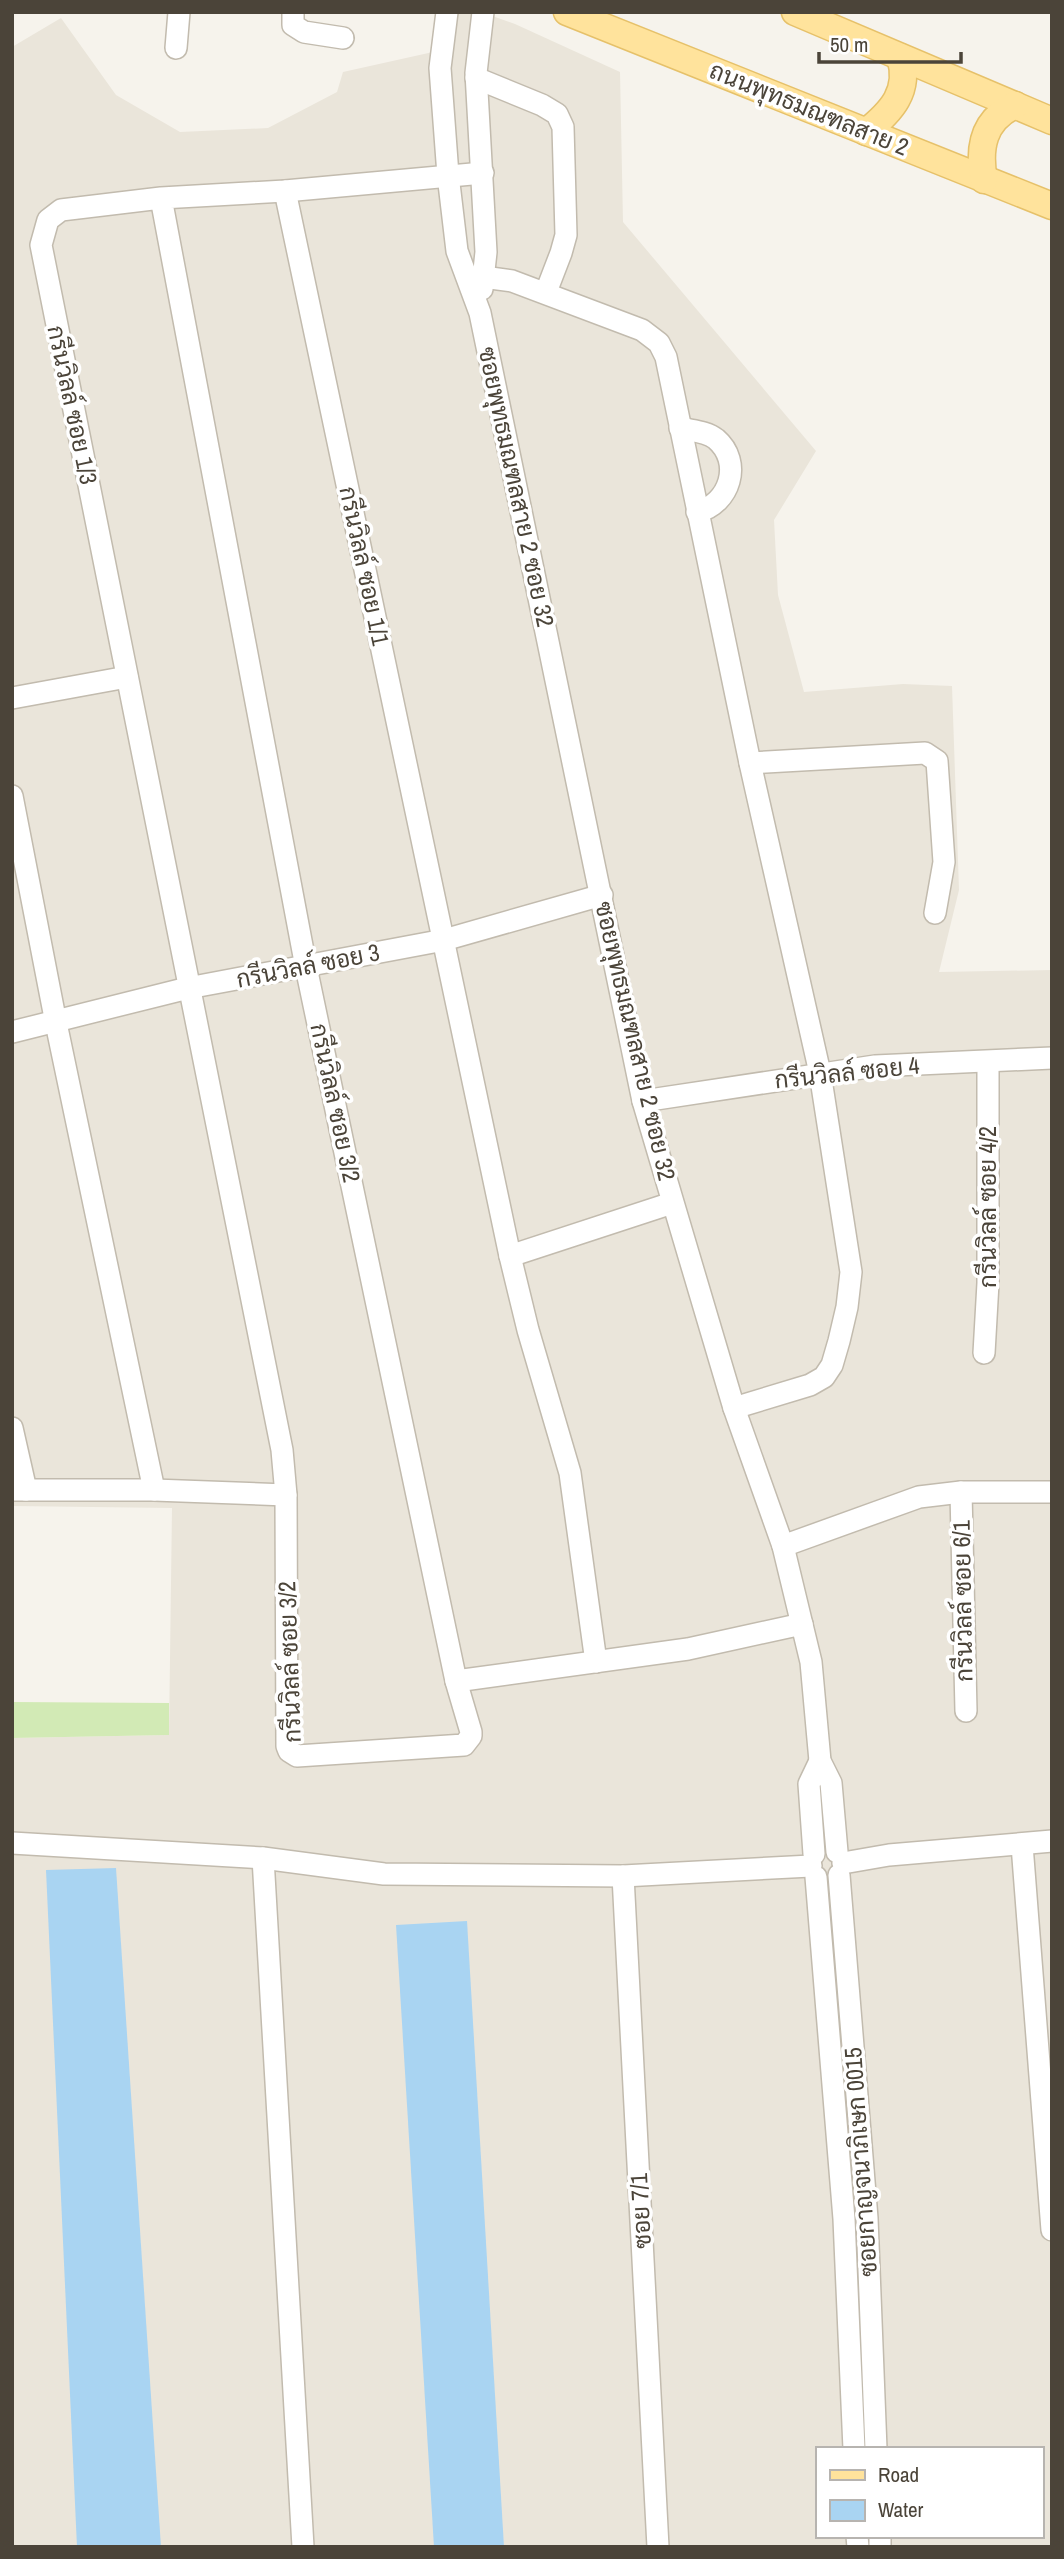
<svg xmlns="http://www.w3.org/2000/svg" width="1064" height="2559" viewBox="0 0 1064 2559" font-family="'Archivo Narrow',Sarabun,sans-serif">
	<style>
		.residential { fill: #eae5da; fill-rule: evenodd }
		.green { fill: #d2eab5 }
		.water { fill: #a9d4f2 }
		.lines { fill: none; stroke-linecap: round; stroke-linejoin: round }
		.minor-casing { stroke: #c2bbae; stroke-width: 24 }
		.major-casing { stroke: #e6c16a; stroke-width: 29 }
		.minor { stroke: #fff; stroke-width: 21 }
		.major { stroke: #ffe39c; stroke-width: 26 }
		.labels { text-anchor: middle; stroke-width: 7; stroke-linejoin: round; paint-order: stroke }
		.street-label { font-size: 24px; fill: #4b4439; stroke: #fff }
	</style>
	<rect width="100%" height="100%" fill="#f6f3ec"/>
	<!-- residential -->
	<path class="residential" d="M447 12H481L515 24 620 72 623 222 816 451 774 520 778 595 804 692 903 684 952 686 959 890 939 972 1052 970V2547H12V1738L169 1735 172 1508 12 1506V47L61 18 116 95 180 132 268 128 337 92 343 72 442 50ZM817 2449H1041V2536H817Z"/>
	<!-- green -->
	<polygon class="green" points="12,1702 169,1703 169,1735 12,1738"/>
	<!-- water -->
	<g class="water">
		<polygon points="116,1868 161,2547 77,2547 46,1870"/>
		<polygon points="467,1921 504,2547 434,2547 396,1925"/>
	</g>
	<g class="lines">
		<defs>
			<g id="minor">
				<polyline points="293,12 293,25 304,32 343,38"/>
				<polyline points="447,12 440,68 448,175 457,251 480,313 643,1101 734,1408 783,1546 811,1662 820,1761 831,1783 837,1852"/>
				<polyline points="176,48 179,12"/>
				<polyline points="476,78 542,105 557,114 563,127 566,235 561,253 546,292"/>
				<polyline points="285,191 510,1256 528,1330 570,1473 596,1662"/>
				<polyline points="161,198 306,967 456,1681 471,1732 471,1736 464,1745 297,1756 289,1751 287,1746 286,1495 282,1450 41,245 48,220 61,210 161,198 285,191 483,173"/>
				<polyline points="483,277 512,281 642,330 659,343 666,357 750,763 820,1073 851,1272 847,1307 839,1341 832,1365 824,1377 810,1385 734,1408"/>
				<polyline points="482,289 486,252 476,73 483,12"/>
				<path d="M680 428C692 431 706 431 716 439 743 462 730 504 697 512"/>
				<polyline points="12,698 127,677"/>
				<polyline points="750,763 925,753 937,761 944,862 935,913"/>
				<polyline points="12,796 56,1023 154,1490"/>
				<polyline points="12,1032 188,988 444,940 602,895"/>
				<polyline points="643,1101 875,1066 1052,1058"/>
				<polyline points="510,1256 672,1203"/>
				<polyline points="984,1353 988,1283 988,1062"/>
				<polyline points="12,1428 26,1490"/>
				<polyline points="12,1490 154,1490 286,1495"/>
				<polyline points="961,1492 966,1711"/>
				<polyline points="783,1546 919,1497 961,1492 1052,1492"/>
				<polyline points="456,1681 688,1649 802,1624"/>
				<polyline points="12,1843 263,1858 384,1874 623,1876 811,1866"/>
				<polyline points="1022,1845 1052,2230"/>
				<polyline points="814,1854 809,1784 820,1761"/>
				<polyline points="263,1858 303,2547"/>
				<polyline points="843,1863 889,1855 1052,1841"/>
				<polyline points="839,1875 867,2218 876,2449"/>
				<polyline points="623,1876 658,2547"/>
				<polyline points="816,1877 844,2219 854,2449"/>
				<polyline points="857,2536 858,2547"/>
				<polyline points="880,2536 880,2547"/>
			</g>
			<g id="major">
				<polyline points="567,12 1052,206"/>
				<polyline points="795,12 1052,121"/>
				<path d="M866 132C891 112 911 91 900 57"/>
				<path d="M984 180C978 148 983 120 1015 105"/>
			</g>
		</defs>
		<!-- minor casing -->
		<use href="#minor" class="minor-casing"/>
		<!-- major casing -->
		<use href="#major" class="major-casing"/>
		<!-- minor -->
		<use href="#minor" class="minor"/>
		<!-- major -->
		<use href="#major" class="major"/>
	</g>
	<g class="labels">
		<!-- street labels -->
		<g class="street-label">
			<text transform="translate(809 109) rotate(22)" y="8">ถนนพุทธมณฑลสาย 2</text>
			<text transform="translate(72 405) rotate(78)" y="8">กรีนวิลล์ ซอย 1/3</text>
			<text transform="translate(516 487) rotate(78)" y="8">ซอยพุทธมณฑลสาย 2 ซอย 32</text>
			<text transform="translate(364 566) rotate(78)" y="8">กรีนวิลล์ ซอย 1/1</text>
			<text transform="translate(308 966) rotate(-11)" y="8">กรีนวิลล์ ซอย 3</text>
			<text transform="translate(635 1041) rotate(77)" y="8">ซอยพุทธมณฑลสาย 2 ซอย 32</text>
			<text transform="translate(847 1073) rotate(-6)" y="8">กรีนวิลล์ ซอย 4</text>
			<text transform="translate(335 1103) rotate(78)" y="8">กรีนวิลล์ ซอย 3/2</text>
			<text transform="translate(988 1207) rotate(-90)" y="8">กรีนวิลล์ ซอย 4/2</text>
			<text transform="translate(963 1601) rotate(-91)" y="8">กรีนวิลล์ ซอย 6/1</text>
			<text transform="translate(290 1662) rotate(-92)" y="8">กรีนวิลล์ ซอย 3/2</text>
			<text transform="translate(861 2162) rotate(-94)" y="8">ซอยกาญจนาภิเษก 0015</text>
			<text transform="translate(641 2211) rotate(-93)" y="8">ซอย 7/1</text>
		</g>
	</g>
	<!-- border -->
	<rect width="1064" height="2559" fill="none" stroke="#4b4439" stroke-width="28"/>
	<!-- legend -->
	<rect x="816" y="2447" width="228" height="91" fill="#ffffff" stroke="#b7b4b0" stroke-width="2"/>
	<rect x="830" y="2470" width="35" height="10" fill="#ffe39c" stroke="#b7b4b0" stroke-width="2"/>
	<text x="878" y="2482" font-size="21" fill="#4b4439">Road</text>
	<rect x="830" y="2500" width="35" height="21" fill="#a9d4f2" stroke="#b7b4b0" stroke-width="2"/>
	<text x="878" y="2517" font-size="21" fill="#4b4439">Water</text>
	<!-- scale -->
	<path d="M819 52v10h142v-10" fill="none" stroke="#4b4439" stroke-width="3.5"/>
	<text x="830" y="52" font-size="21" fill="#4b4439" stroke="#ffffff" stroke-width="5" paint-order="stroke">50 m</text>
</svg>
